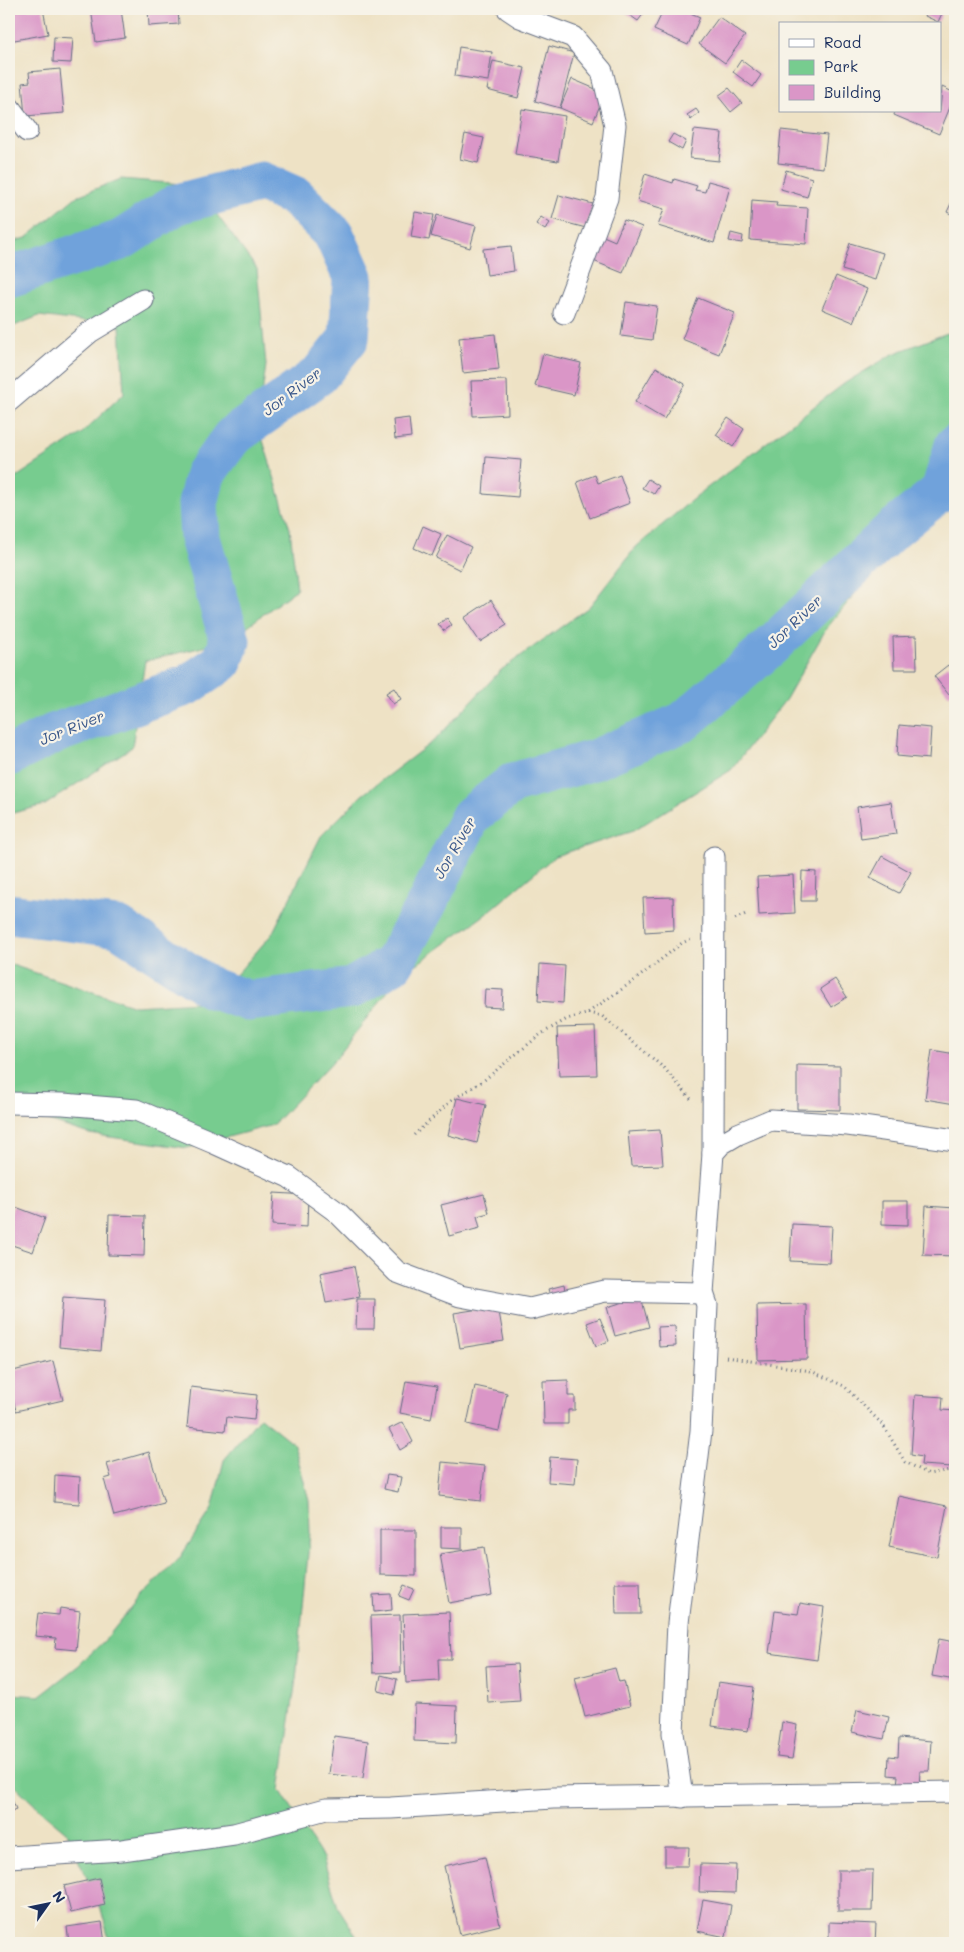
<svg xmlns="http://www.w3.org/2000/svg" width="964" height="1952" viewBox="0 0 964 1952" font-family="Mali,sans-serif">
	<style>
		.green { fill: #77cc8f; stroke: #497e76 }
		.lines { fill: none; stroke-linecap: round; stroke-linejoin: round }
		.river { stroke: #70a2db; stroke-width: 41 }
		.building { fill: #da96c7 }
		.minor-casing { stroke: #656e82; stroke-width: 23 }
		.path { stroke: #656e82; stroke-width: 3; stroke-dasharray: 1 4; stroke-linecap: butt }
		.minor { stroke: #fff; stroke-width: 21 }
		.labels { text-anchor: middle; stroke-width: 4.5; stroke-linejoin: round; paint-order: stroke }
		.water-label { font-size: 15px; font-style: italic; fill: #39578a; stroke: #f7f3e8 }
	</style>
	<rect width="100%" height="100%" fill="#f7f3e8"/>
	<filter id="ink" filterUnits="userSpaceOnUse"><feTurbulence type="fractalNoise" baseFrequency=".02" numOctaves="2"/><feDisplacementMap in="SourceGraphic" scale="10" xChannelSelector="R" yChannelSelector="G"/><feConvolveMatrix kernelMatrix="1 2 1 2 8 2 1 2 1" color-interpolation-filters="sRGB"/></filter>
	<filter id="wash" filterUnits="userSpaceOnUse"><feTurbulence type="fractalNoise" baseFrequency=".0096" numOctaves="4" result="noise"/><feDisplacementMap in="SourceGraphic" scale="20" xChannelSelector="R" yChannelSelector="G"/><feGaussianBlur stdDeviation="1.12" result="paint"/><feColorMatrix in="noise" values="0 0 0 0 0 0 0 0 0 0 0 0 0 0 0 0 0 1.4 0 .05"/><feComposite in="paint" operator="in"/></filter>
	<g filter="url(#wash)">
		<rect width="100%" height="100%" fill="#eee2c5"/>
		<!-- green -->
		<g class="green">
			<polygon points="121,179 195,185 257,269 266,365 258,424 290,529 297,589 228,641 145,661 132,747 45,805 9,814 9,482 81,434 124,393 120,326 39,316 9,328 9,243 26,238 77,196"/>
			<polygon points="955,330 955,486 917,518 826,629 786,699 731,770 633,831 555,856 486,914 399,977 336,1058 273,1125 187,1148 89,1134 9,1108 9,964 135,1006 213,1001 272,934 321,836 361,796 436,739 501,670 589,607 636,547 699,494 845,383 893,354"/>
			<polygon points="260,1417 294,1444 309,1500 310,1533 296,1679 280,1790 323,1858 338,1907 361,1943 110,1943 101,1909 66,1832 42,1812 9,1780 9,1694 39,1696 78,1666 105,1640 140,1597 179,1559 212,1509 224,1460"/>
		</g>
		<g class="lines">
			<!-- river -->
			<g class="river">
				<polyline points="9,277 121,240 177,204 262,182 296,197 334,235 353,277 349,338 319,375 232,437 205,474 198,504 200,538 230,641 222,662 188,685 53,734 9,756"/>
				<polyline points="9,914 118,927 211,988 249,1001 352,988 393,964 426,905 471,816 513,783 594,760 683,722 770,647 888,534 941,491 955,445"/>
			</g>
		</g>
		<g id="blocks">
			<!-- building -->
			<g class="building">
				<polygon points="15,9 43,9 48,34 9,41 9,10"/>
				<polygon points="91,9 121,9 125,38 96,42"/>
				<polygon points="148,9 178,9 179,24 149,26"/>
				<polygon points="621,9 647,9 638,21"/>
				<polygon points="664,9 681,9 700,17 688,45 654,30"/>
				<polygon points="928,9 944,9 938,22 925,16"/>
				<polygon points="719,17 745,36 725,63 699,44"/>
				<polygon points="54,37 73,38 71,63 53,62"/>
				<polygon points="549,46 574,53 560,108 535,101"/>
				<polygon points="459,47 492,52 488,81 455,76"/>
				<polygon points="741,60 761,75 753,87 733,72"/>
				<polygon points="493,61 525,68 518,98 487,90"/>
				<polygon points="60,69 64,113 25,116 22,83 30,82 29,72"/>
				<polygon points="572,79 605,93 593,122 560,108"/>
				<polygon points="942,87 955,93 955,95 939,134 894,115 895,111 940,111"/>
				<polygon points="729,88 742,103 731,112 718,96"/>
				<polygon points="522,109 565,116 558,161 515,154"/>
				<polygon points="696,109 699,113 691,120 687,115"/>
				<polygon points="694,130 722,133 719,161 690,158"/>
				<polygon points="781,130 827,135 823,168 778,163"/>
				<polygon points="465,134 484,138 478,163 460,159"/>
				<polygon points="673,134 686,141 682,150 668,142"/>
				<polygon points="786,170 812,178 807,197 781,189"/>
				<polygon points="645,174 673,183 674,179 697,186 695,190 705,192 708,181 730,187 714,243 658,226 664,209 637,201"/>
				<polygon points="559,195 593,204 586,228 552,219"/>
				<polygon points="955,195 955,216 947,212"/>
				<polygon points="752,200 777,202 776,206 808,208 806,244 750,240"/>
				<polygon points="415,212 434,215 429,240 411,237"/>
				<polygon points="437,215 476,226 470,248 431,236"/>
				<polygon points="541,217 550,223 545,230 536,224"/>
				<polygon points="624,220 642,227 623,273 591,260 601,235 615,241"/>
				<polygon points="731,233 743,236 742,243 729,241"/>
				<polygon points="850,243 883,253 875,280 842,270"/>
				<polygon points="511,246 514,271 487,275 483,249"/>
				<polygon points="836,276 867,289 853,322 822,309"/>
				<polygon points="698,298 735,313 719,354 682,339"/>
				<polygon points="626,302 657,306 652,340 621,336"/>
				<polygon points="495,334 499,369 463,373 459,338"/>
				<polygon points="543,354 581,363 574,395 535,386"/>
				<polygon points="656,367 685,384 664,419 635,402"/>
				<polygon points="507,380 508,414 473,416 471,381"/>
				<polygon points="409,418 411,437 395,439 393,420"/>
				<polygon points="728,418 744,429 733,447 716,435"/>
				<polygon points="486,457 521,460 518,497 483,494"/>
				<polygon points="595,475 598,483 620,475 630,503 590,518 577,482"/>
				<polygon points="648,479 659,486 654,494 642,488"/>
				<polygon points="423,526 441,534 432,556 414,548"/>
				<polygon points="447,535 471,547 460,570 436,558"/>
				<polygon points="491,600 507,625 480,642 464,618"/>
				<polygon points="447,618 452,625 444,631 438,624"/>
				<polygon points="916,636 917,669 894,669 893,637"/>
				<polygon points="948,665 955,674 955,690 949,695 934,676"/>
				<polygon points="394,688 401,699 393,704 386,693"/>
				<polygon points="899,725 931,728 929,759 897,756"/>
				<polygon points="891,802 896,834 861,839 857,807"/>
				<polygon points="882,856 911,872 899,893 870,878"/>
				<polygon points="802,871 816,872 815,901 801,901"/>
				<polygon points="793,875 795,913 759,915 757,877"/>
				<polygon points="673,897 674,930 645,932 643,898"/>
				<polygon points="540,964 565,966 563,1003 538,1001"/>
				<polygon points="835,979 847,997 831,1007 820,989"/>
				<polygon points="485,989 503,990 502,1008 484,1007"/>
				<polygon points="595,1027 597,1075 559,1076 557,1028"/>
				<polygon points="932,1050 955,1054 955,1104 925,1099"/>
				<polygon points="797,1065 840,1066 840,1110 797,1109"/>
				<polygon points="457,1098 486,1105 477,1143 448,1135"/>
				<polygon points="660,1130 663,1165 631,1166 628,1132"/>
				<polygon points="274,1193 308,1195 307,1227 272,1225"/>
				<polygon points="484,1194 489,1213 477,1216 480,1228 449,1236 441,1205"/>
				<polygon points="882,1201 908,1201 908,1225 882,1224"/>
				<polygon points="13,1206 45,1218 33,1252 9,1244 9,1218"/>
				<polygon points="926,1206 955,1208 955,1256 923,1255"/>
				<polygon points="109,1215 145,1216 144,1256 108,1255"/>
				<polygon points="792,1224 832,1226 830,1263 790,1261"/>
				<polygon points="354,1266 360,1297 326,1303 320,1273"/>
				<polygon points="564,1285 566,1297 551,1299 548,1289"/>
				<polygon points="63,1297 105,1300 101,1351 59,1347"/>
				<polygon points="641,1297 649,1327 615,1336 607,1307"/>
				<polygon points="357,1299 375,1299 374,1329 356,1329"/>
				<polygon points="806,1304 807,1359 758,1360 757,1305"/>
				<polygon points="498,1306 504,1341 460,1348 454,1313"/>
				<polygon points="600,1318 609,1341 596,1346 587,1323"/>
				<polygon points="675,1326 676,1346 659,1347 658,1327"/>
				<polygon points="53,1361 63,1400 16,1411 9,1382 9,1372"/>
				<polygon points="568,1380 568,1396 575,1396 575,1410 568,1410 568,1424 544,1424 543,1381"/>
				<polygon points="406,1381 437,1386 431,1419 400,1413"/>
				<polygon points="475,1386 507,1393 499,1431 467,1424"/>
				<polygon points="191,1387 257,1395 254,1420 227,1417 225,1431 187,1427"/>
				<polygon points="915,1395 943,1397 942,1410 955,1411 955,1457 953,1457 952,1467 921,1465 922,1457 911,1455"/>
				<polygon points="403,1422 413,1442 400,1450 389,1429"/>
				<polygon points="149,1452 164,1503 114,1516 104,1479 111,1477 107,1464"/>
				<polygon points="550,1457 577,1459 575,1484 548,1482"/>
				<polygon points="442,1462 485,1466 481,1501 439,1496"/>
				<polygon points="55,1475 80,1477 79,1504 54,1502"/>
				<polygon points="387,1475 401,1477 398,1492 384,1489"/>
				<polygon points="899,1496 947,1506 937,1557 889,1547"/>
				<polygon points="441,1527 462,1527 462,1549 441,1548"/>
				<polygon points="380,1530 416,1530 416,1576 380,1575"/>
				<polygon points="484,1547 492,1595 449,1603 440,1554"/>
				<polygon points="615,1583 640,1583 641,1614 616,1614"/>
				<polygon points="404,1585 414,1589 409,1600 399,1596"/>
				<polygon points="391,1594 392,1610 374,1612 373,1595"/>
				<polygon points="800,1603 824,1607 817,1660 769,1653 775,1611 798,1614"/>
				<polygon points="60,1608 80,1611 76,1650 55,1648 56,1638 35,1636 38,1613 59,1615"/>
				<polygon points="449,1612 451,1659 438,1659 439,1681 406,1683 403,1614"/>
				<polygon points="400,1615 401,1672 373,1673 371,1616"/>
				<polygon points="939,1639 955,1642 955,1680 932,1676"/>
				<polygon points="517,1664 520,1701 488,1703 486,1666"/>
				<polygon points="615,1668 619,1682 624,1681 630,1706 585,1717 575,1678"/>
				<polygon points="381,1675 397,1679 394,1695 378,1691"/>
				<polygon points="718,1682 754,1687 748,1731 712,1726"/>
				<polygon points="415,1704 457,1706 456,1743 414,1741"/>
				<polygon points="857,1710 889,1717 884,1739 852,1732"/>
				<polygon points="782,1722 797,1725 792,1759 777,1757"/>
				<polygon points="334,1736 368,1741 363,1778 329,1774"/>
				<polygon points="899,1738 931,1741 929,1771 920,1771 919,1787 897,1785 898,1776 888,1775 889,1756 898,1757"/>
				<polygon points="10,1795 16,1809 9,1812 9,1796"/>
				<polygon points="665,1847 689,1847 688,1866 665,1866"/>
				<polygon points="485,1857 500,1925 460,1935 444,1866"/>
				<polygon points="700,1864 736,1865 735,1893 699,1892"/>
				<polygon points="838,1870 873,1870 872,1911 838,1911"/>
				<polygon points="99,1878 105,1905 71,1913 64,1886"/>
				<polygon points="703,1900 731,1905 726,1937 697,1931"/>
				<polygon points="102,1922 105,1943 69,1943 67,1927"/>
				<polygon points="829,1922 876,1924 875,1943 829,1943"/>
			</g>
		</g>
	</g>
	<g filter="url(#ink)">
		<use href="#blocks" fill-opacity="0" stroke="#656e82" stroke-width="1"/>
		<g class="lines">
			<defs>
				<g id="minor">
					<polyline points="508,9 520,17 573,37 602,71 615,125 607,198 564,313"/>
					<polyline points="9,107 27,131"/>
					<polyline points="9,401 90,332 143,300"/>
					<polyline points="9,1103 63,1104 136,1110 214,1143 289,1177 337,1212 397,1272 460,1296 530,1309 605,1291 703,1293"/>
					<polyline points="713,1153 714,857"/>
					<polyline points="682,1797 673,1733 678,1623 701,1431 707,1305 703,1293 713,1153 721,1144 738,1134 771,1120 848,1125 955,1140"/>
					<polyline points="9,1857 122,1850 234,1834 326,1809 391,1808 553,1798 955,1792"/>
				</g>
			</defs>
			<!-- minor casing -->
			<use href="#minor" class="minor-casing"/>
			<!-- path -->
			<g class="path">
				<polyline points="735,919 748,913"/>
				<polyline points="588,1013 602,1016 664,1068 691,1099"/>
				<polyline points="414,1135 452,1100 483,1081 541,1034 567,1019 586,1014 635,980 682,943 693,938"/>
				<polyline points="726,1357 811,1371 844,1386 883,1425 905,1462 929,1474 955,1469"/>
			</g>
			<!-- minor -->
			<use href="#minor" class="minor"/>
		</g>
	</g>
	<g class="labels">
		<!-- water labels -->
		<g class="water-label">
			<text transform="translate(292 392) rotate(-37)" y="5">Jor River</text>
			<text transform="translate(795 622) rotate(-44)" y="5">Jor River</text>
			<text transform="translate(72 728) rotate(-22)" y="5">Jor River</text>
			<text transform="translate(455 848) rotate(-60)" y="5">Jor River</text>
		</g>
	</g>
	<!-- margin -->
	<rect width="964" height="1952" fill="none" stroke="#f7f3e8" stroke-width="30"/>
	<!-- legend -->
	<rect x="779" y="22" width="162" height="90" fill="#f7f3e8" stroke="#9fa5b1"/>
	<rect x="789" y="39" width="25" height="8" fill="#ffffff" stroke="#9fa5b1"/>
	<text x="824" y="48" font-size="15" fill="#1b2f5e">Road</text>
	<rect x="789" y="60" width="25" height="15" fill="#77cc8f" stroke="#9fa5b1"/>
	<text x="824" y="72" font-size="15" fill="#1b2f5e">Park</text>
	<rect x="789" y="85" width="25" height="15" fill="#da96c7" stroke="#9fa5b1"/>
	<text x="824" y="98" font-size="15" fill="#1b2f5e">Building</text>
	<!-- north arrow -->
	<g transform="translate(48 1904) rotate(57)" stroke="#f7f3e8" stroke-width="4" paint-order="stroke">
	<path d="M0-4L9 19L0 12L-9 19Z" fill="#1b2f5e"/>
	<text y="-8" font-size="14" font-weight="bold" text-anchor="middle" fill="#1b2f5e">N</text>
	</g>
</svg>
